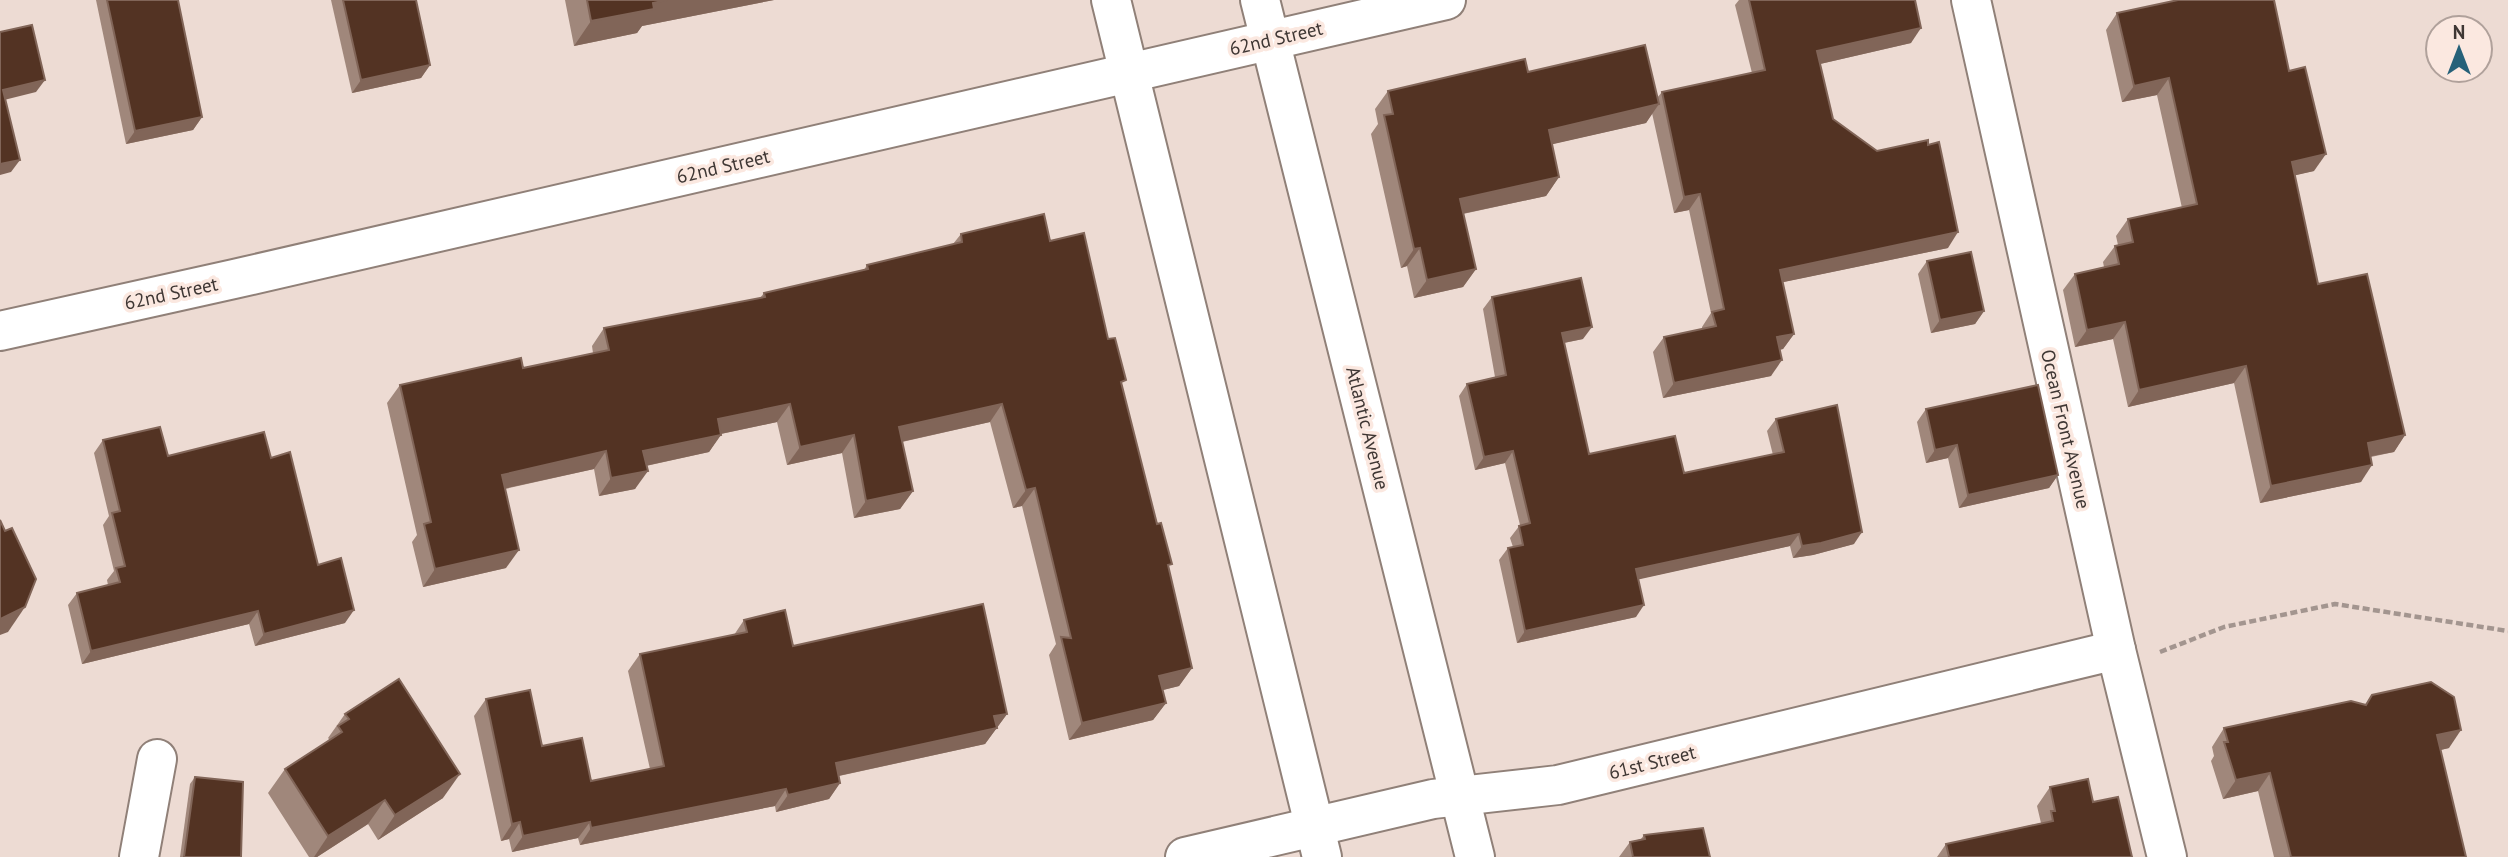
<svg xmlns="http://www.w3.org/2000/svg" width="2508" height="857" viewBox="0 0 2508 857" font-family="'PT Sans',sans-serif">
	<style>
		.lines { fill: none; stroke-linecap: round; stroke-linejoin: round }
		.minor-casing { stroke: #908078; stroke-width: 42 }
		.highway-casing { stroke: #908078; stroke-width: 42 }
		.path { stroke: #a3958f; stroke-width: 4.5; stroke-dasharray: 7 3.5; stroke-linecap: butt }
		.minor { stroke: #fff; stroke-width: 38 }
		.highway { stroke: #fff; stroke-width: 38 }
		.wall { fill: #a0877b }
		.shaded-wall { fill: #816558 }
		.building { fill: #533323; stroke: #816558; stroke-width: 2 }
		.labels { text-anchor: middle; stroke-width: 7; stroke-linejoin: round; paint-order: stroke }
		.street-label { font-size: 19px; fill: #3f3734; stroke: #fbe8e0 }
	</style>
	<rect width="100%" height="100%" fill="#eddbd3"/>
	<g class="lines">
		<defs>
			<g id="minor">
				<polyline points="1111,0 1322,857"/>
				<polyline points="1971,0 2116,650 2167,857"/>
				<polyline points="0,331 234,279 1446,0"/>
				<polyline points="139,857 157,759"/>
				<polyline points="1185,857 1433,799 1558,785 2116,650"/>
			</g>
			<polyline id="highway" points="1260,0 1475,857"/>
		</defs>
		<!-- minor casing -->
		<use href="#minor" class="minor-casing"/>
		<!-- highway casing -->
		<use href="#highway" class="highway-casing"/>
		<!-- path -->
		<polyline class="path" points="2160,652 2224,627 2335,604 2508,631"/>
		<!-- minor -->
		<use href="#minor" class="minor"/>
		<!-- highway -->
		<use href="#highway" class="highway"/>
	</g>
	<!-- wall -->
	<g class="wall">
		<polygon points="96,0 178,0 202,117 193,130 126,144"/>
		<polygon points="331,0 416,0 430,65 421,78 352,93"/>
		<polygon points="565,0 774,0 642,26 637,33 574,46"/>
		<polygon points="1739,0 1915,0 1911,43 1820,64 1833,119 1948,248 1783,282 1794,334 1783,349 1779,350 1771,376 1663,398 1653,352 1664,337 1702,329 1702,327 1711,313 1689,210 1674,213 1652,113 1646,123 1552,144 1559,177 1546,196 1463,214 1476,269 1463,287 1414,298 1407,266 1401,268 1371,134 1378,124 1375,109 1388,91 1528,72 1657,98 1662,92 1752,73 1735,5"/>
		<polygon points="2117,13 2289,71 2314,171 2295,175 2318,284 2405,435 2394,452 2371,457 2361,482 2260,503 2234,383 2128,407 2113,339 2075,347 2063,290 2075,274 2104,267 2103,262 2115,246 2118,245 2116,236 2128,219 2182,208 2157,95 2122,102 2106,30"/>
		<polygon points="961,234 1050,241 1108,339 1122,385 1157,524 1169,568 1192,668 1179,686 1163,690 1166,703 1153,720 1069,740 1049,655 1056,644 1022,506 1013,508 990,422 902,442 913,491 900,509 854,518 842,453 787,465 777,422 721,434 709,452 646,466 635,489 599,496 594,469 505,489 506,568 423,587 412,542 417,535 387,403 400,385 523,368 593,353 592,346 604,328 760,298 764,293 864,270 867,265 953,244"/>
		<polygon points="1927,261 1984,311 1975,324 1931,333 1918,274"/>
		<polygon points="1492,297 1583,339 1564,343 1589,454 1684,473 1773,455 1767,431 1776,419 1854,544 1813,555 1793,558 1790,546 1638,579 1636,617 1517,643 1499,560 1508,548 1513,547 1510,538 1520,525 1505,463 1475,470 1459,396 1467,384 1495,377 1483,309"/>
		<polygon points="1926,409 2058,475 2049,488 1959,508 1948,458 1926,463 1917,422"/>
		<polygon points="103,440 168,456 271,458 345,623 255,646 249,624 82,664 68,605 77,593 108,585 107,580 114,571 103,525 109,516 94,453"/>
		<polygon points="744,620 793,646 1007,714 985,744 839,776 840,783 829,799 776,812 775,806 580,845 578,838 512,852 509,839 501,841 474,716 486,699 542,746 591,781 650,769 628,671 640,654 734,635"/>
		<polygon points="2372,695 2449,748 2440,750 2466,857 2274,857 2258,791 2223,799 2211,761 2214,756 2212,747 2224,728 2365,705"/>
		<polygon points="345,714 443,798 378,840 368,824 317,857 309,857 268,793 285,769 328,741 329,739 328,738"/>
		<polygon points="195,777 241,857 180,857 190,784"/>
		<polygon points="2050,787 2093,802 2132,857 1937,857 1946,844 2041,823 2037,806"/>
		<polygon points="1644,835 1710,857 1619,857 1630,842 1641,839"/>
	</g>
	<!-- shaded-wall -->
	<g class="shaded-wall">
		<polygon points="667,0 774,0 642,26 637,33 574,46 591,21 653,3"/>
		<polygon points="1921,28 1911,43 1807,67 1817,51"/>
		<polygon points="430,65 421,78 352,93 361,80"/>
		<polygon points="2169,78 2157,95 2122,102 2134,86"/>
		<polygon points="45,80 36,92 0,101 3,90"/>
		<polygon points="1659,104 1646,123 1536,148 1549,130"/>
		<polygon points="202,117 193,130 126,144 135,131"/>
		<polygon points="2326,154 2314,171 2280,179 2292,162"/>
		<polygon points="20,160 11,172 0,175 0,164"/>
		<polygon points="1559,177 1546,196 1447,217 1460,199"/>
		<polygon points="1700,194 1689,210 1674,213 1684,197"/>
		<polygon points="1958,232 1948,248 1769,285 1780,270"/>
		<polygon points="1420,248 1407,266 1401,268 1414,249"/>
		<polygon points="1476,269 1463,287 1414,298 1427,280"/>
		<polygon points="1984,311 1975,324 1931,333 1940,320"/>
		<polygon points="2125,322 2113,339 2075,347 2087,330"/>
		<polygon points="1592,327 1583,339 1553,345 1562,333"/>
		<polygon points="1794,334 1783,349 1766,352 1777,337"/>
		<polygon points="1782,360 1771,376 1663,398 1674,383"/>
		<polygon points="2246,366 2234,383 2128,407 2139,390"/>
		<polygon points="790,404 777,422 706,437 718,419"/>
		<polygon points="1002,404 990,422 887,445 899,427"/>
		<polygon points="721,435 709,452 631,469 643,451"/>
		<polygon points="854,435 842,453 787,465 800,447"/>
		<polygon points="2405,435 2394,452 2356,459 2368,443"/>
		<polygon points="1957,445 1948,458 1926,463 1935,450"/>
		<polygon points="606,451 594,469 489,492 502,475"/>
		<polygon points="1513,451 1505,463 1475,470 1484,457"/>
		<polygon points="2372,465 2361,482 2260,503 2271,486"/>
		<polygon points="648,471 635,489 599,496 611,478"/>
		<polygon points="2058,475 2049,488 1959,508 1968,495"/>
		<polygon points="1035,488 1022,506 1013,508 1026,490"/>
		<polygon points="913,491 900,509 854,518 866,501"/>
		<polygon points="1862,532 1854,544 1813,555 1793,558 1802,546"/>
		<polygon points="1799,534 1790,546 1627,582 1636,569"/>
		<polygon points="519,550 506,568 423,587 435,569"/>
		<polygon points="1644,605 1636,617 1517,643 1525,631"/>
		<polygon points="25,607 8,632 0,635 0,619"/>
		<polygon points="354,610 345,623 255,646 264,634"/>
		<polygon points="258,611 249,624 82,664 91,651"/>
		<polygon points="1192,668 1179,686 1147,694 1159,676"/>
		<polygon points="1166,703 1153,720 1069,740 1082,723"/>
		<polygon points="1007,714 985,744 824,779 836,763 994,716"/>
		<polygon points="2461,730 2449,748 2424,754 2437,735"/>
		<polygon points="2270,773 2258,791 2223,799 2236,780"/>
		<polygon points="460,774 443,798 378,840 395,815"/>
		<polygon points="840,783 829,799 776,812 788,795"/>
		<polygon points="786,789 775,806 580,845 591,828"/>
		<polygon points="385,800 368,824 317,857 314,857 328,836"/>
		<polygon points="520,822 509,839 501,841 512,824"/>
		<polygon points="590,822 578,838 512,852 523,836"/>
	</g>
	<!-- building -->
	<g class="building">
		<polygon points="107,0 178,0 202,117 135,131"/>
		<polygon points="343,0 416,0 430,65 361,80"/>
		<polygon points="587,0 667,0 653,3 654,9 591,21"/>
		<polygon points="1749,0 1915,0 1921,28 1817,51 1833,119 1877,151 1928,140 1928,145 1939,142 1958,232 1780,270 1794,334 1777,337 1782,360 1674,383 1664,337 1716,326 1712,312 1724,309 1700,194 1684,197 1662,92 1765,70"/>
		<polygon points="2178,0 2274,0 2289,71 2305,67 2326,154 2292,162 2318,284 2367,274 2405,435 2368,443 2372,465 2271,486 2246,366 2139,390 2125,322 2087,330 2075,274 2119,264 2115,246 2133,242 2128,219 2197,204 2169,78 2134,86 2117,13"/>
		<polygon points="32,25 45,80 3,90 20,160 0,164 0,32"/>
		<polygon points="1645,45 1659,104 1549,130 1559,177 1460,199 1476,269 1427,280 1420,248 1414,249 1384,115 1393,114 1388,91 1525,59 1528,72"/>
		<polygon points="1044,214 1050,241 1084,233 1108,339 1115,338 1126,380 1121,382 1157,524 1161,523 1172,564 1168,565 1192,668 1159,676 1166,703 1082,723 1061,637 1071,638 1035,488 1026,490 1002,404 899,427 913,491 866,501 854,435 800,447 790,404 718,419 721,435 643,451 648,471 611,478 606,451 502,475 519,550 435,569 424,524 431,522 400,385 521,358 523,368 609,350 604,328 765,297 764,293 868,269 867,265 962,242 961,234"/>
		<polygon points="1971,252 1984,311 1940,320 1927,261"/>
		<polygon points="1581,278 1592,327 1562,333 1589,454 1675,436 1684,473 1784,452 1776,419 1837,405 1862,532 1821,543 1802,546 1799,534 1636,569 1644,605 1525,631 1508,548 1523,545 1519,526 1530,523 1513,451 1484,457 1467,384 1506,375 1492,297"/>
		<polygon points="2038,385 2058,475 1968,495 1957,445 1935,450 1926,409"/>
		<polygon points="160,427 168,456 264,432 271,458 290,452 318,565 341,558 354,610 264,634 258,611 91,651 77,593 120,582 116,568 125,566 112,513 120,511 103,440"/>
		<polygon points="0,520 5,531 12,528 36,579 25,607 0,619"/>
		<polygon points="983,604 1007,714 994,716 997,728 836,763 840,783 788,795 786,789 591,828 590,822 523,836 520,822 512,824 486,699 530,690 542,746 582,738 591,781 664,766 640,654 747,632 744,620 785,610 793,646"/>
		<polygon points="399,679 460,774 395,815 385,800 328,836 285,769 342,732 338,726 349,719 345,714"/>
		<polygon points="2431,682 2454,697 2461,730 2437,735 2466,857 2291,857 2270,773 2236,780 2224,742 2228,742 2224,728 2351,701 2366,705 2372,695"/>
		<polygon points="195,777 243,782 241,857 184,857"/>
		<polygon points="2088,779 2093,802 2118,797 2132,857 1949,857 1946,844 2053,821 2051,811 2055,811 2050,787"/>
		<polygon points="1703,828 1710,857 1633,857 1630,842 1645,839 1644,835"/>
	</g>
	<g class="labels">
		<!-- street labels -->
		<g class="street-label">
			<text transform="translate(1276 38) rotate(-13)" y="7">62nd Street</text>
			<text transform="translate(723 166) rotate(-13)" y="7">62nd Street</text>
			<text transform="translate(171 293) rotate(-12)" y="7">62nd Street</text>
			<text transform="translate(1368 428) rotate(76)" y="7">Atlantic Avenue</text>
			<text transform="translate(2066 429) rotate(77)" y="7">Ocean Front Avenue</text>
			<text transform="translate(1652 762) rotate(-14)" y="7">61st Street</text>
		</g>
	</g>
	<!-- north arrow -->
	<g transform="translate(2459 49)"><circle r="33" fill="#fbe8e0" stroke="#b0a19b" stroke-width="2"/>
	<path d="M0-5L12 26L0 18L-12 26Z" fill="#266179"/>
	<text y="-10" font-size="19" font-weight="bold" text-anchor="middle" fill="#3f3734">N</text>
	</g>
</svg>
